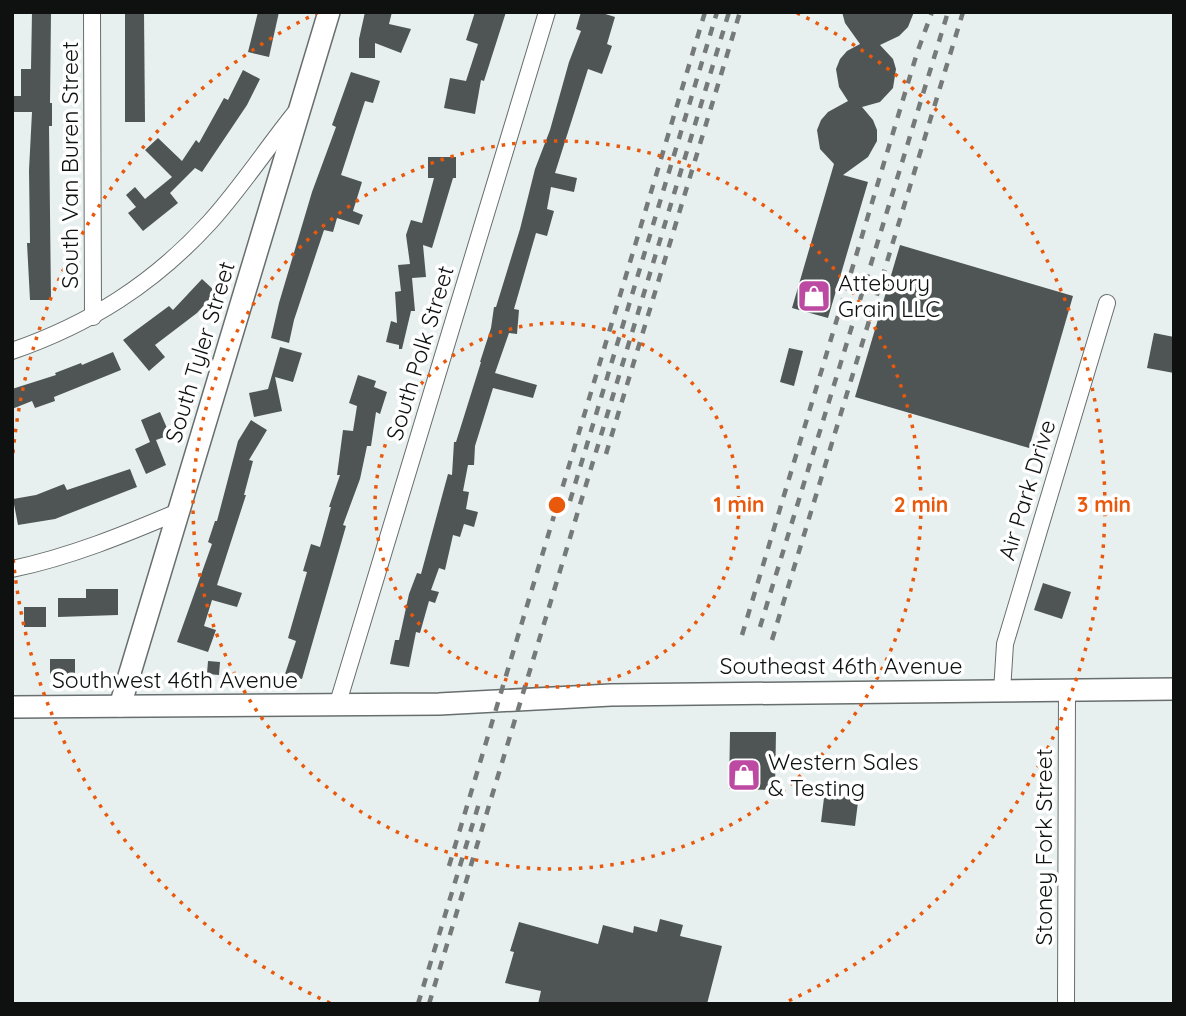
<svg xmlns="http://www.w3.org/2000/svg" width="1186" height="1016" viewBox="0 0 1186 1016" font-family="Quicksand,sans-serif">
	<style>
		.building { fill: #4e5554 }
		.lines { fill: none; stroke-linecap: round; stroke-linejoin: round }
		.minor-casing { stroke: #676e6d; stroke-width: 18 }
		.major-casing { stroke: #676e6d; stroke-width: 24 }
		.minor { stroke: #fff; stroke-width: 16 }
		.major { stroke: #fff; stroke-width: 21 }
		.rail { stroke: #757a79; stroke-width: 4.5; stroke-dasharray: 9 9; stroke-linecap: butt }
		.ring { fill: none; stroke: #e8590c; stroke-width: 3.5; stroke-dasharray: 3.5 7 }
		.labels { text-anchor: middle; stroke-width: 7; stroke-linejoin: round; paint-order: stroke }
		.street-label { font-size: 23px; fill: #0f1111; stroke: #fff }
		.poi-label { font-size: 23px; fill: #0f1111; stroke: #fff; text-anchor: start }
		.centre { fill: #e8590c; stroke: #fff; stroke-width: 3.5 }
		.ring-label { font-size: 21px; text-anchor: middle; font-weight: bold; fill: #e8590c; stroke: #fff; stroke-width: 7; stroke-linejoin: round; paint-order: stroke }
	</style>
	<rect width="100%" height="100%" fill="#e8f0ef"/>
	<!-- building -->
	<g class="building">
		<polygon points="32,12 51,12 50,103 52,103 52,126 49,126 51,300 30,300 27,243 30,243 29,170 32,112 12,112 12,96 21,96 21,69 31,69"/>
		<polygon points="125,12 144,12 145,122 125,122"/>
		<polygon points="258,12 279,12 269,57 248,52"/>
		<polygon points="365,12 392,12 389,24 411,29 401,53 375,43 375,58 359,58 359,39"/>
		<polygon points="475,12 506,12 484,81 481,80 475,114 444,108 450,78 466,81 478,44 466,40"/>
		<polygon points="581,12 599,12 615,17 607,44 612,46 602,74 588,69 555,173 577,178 574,192 551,187 547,209 554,211 547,236 536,233 514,309 519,310 517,334 509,333 495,373 537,385 533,398 493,388 475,446 474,465 468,465 463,491 469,492 466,509 478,512 474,527 464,524 460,537 453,535 445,570 439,568 431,590 439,592 435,603 429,601 420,633 416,632 409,667 390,664 395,640 399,640 409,594 417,573 421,574 448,474 452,475 454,442 456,442 481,362 480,362 491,328 494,307 496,307 520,229 535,169 550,130 569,62 581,31 576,29"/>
		<polygon points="842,12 914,12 908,27 899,36 880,45 893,59 896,69 893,88 880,102 862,107 873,120 877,130 877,141 868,157 843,175 868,182 828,318 792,308 834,164 820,149 817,130 821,120 828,112 848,101 839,87 836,69 840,59 847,51 860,44 845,23"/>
		<polygon points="243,70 260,79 247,105 202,172 195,168 170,193 178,203 143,231 128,213 136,207 126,195 135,187 145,199 172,177 145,150 158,138 182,161 196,140 199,143 224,98 228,100"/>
		<polygon points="351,72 380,81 373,103 365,101 341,175 362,182 353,211 363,215 359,225 337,218 333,232 324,230 294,320 289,343 271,338 279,303 312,192 336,127 332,125"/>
		<polygon points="428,157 456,157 456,178 453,178 432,248 423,245 426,277 412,278 415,311 411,311 402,349 399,349 399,345 386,342 391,321 397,323 395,292 401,291 398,265 410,264 406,235 411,220 422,223 434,178 428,178"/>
		<polygon points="900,245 1073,296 1029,448 855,397"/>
		<polygon points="202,279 216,292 197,313 155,345 165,357 149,371 123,340 169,306 173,310"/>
		<polygon points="1154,333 1174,337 1174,373 1147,368"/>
		<polygon points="280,347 302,353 293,382 275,377 282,411 254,417 249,393 268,389"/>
		<polygon points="789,348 803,351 794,386 780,382"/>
		<polygon points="113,352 121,370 54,397 55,401 35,408 32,401 12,409 12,389 56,375 55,373 81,363 82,365"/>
		<polygon points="358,375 376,381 374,387 387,392 380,414 376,412 371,446 367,446 360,479 343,525 346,526 302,679 285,674 296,641 288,638 307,572 303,571 311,544 320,547 331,507 329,507 340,475 337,475 343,430 353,431 357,406 349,403"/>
		<polygon points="160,412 170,435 156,440 166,465 146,474 135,449 150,442 141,420"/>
		<polygon points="251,420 267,430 249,460 253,461 244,495 246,495 217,585 242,593 237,607 212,600 204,626 216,630 208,652 177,642 212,544 208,542 215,521 217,521 238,441"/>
		<polygon points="130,469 137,487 55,519 18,525 13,499 36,495 64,484 67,490"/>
		<polygon points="1043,583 1071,592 1062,619 1034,610"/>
		<polygon points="86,589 118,589 118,615 58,617 58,598 86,598"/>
		<rect x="24" y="607" width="22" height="20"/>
		<rect x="50" y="659" width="25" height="17"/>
		<polygon points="208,661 220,662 219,675 207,674"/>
		<polygon points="730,732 776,732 775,790 729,789"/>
		<polygon points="825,790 859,794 855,826 821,822"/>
		<polygon points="660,919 683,925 680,936 722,946 707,1004 538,1004 541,991 505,983 514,952 510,951 519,922 598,944 603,925 633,933 634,926 657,932"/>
	</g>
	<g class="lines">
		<defs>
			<g id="minor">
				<polyline points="92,12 93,317"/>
				<path d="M12 351C90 324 153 284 209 223 240 189 266 149 295 113"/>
				<path d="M12 569C70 557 126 534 180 511"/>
				<polyline points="1002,691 1005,644 1107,303"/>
				<polyline points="337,706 547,12"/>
				<polyline points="1066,1004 1067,691"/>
			</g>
			<g id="major">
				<polyline points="120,706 329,12"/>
				<polyline points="12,707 439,704 611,695 1174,689"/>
			</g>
		</defs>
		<!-- minor casing -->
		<use href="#minor" class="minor-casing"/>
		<!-- major casing -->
		<use href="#major" class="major-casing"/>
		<!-- minor -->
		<use href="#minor" class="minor"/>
		<!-- major -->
		<use href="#major" class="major"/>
		<!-- rail -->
		<g class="rail">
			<polyline points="606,454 740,12"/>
			<polyline points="570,501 717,12"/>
			<polyline points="760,627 948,12"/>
			<polyline points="742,635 917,53 932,12"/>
			<polyline points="772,640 963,12"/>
			<polyline points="449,866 705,12"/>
			<polyline points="418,1004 480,800"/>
			<polyline points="429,1004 729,12"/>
		</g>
	</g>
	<!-- distance rings -->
	<g class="ring">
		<circle cx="557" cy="505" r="182"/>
		<circle cx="557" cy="505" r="364"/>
		<path d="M330 1003A547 547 0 0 1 13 557M13 453A547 547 0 0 1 317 13M797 13A547 547 0 0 1 784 1003"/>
	</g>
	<!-- icons -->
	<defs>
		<symbol id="shop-square" viewBox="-11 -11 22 22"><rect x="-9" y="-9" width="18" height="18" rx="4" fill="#bc49a2" stroke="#fff"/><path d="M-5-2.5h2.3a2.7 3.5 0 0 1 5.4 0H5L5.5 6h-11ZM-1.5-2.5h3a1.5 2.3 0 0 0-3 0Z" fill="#fff"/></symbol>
	</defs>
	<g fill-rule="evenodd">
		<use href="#shop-square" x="795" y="277" width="38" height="38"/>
		<use href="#shop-square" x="725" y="756" width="38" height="38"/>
	</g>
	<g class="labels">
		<!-- street labels -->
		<g class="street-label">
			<text transform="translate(70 165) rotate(-90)" y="8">South Van Buren Street</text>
			<text transform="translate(200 352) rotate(-73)" y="8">South Tyler Street</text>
			<text transform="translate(420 353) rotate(-73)" y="8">South Polk Street</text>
			<text transform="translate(1027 490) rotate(-73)" y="8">Air Park Drive</text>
			<text x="841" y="674">Southeast 46th Avenue</text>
			<text x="175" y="688">Southwest 46th Avenue</text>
			<text transform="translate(1044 847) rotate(-90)" y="8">Stoney Fork Street</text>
		</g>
		<!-- poi labels -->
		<g class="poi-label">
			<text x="838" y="291">Attebury<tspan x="838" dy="26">Grain LLC</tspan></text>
			<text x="768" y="770">Western Sales<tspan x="768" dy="26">&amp; Testing</tspan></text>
		</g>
	</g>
	<circle cx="557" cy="505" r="10" class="centre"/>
	<g class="ring-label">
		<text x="739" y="512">1 min</text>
		<text x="921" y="512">2 min</text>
		<text x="1104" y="512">3 min</text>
	</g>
	<!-- border -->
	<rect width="1186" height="1016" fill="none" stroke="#0f1111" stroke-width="28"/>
</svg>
